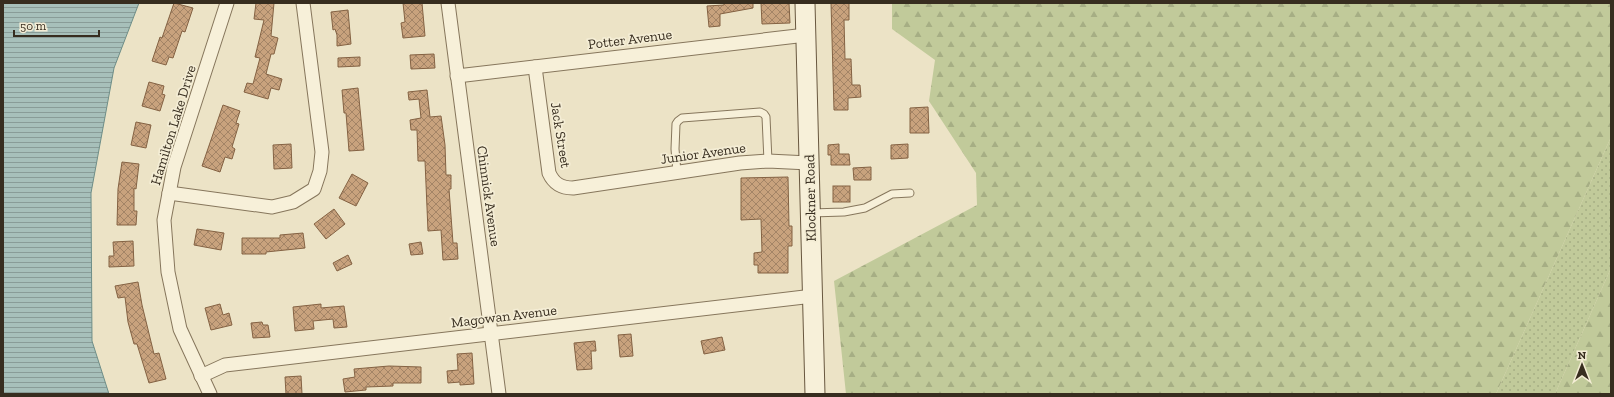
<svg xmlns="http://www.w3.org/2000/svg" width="1614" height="397" viewBox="0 0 1614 397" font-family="'Zilla Slab',serif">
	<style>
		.grass { fill: url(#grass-dots) }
		.forest { fill: url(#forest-firs) }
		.water { fill: url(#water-rules); stroke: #6e8e88 }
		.building { fill: url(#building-cross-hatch); stroke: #846243 }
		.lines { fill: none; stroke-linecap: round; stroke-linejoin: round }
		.service-casing { stroke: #86765c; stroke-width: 9 }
		.minor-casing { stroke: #86765c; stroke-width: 15 }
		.secondary-casing { stroke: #68573f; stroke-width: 21 }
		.service { stroke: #f7f0d9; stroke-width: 7 }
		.minor { stroke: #f7f0d9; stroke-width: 13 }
		.secondary { stroke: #f7f0d9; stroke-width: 19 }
		.labels { text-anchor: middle; stroke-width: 3.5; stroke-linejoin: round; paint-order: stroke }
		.street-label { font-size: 14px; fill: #372d1f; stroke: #f4edd5 }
	</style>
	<defs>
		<pattern id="grass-dots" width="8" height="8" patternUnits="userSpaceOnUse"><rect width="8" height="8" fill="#c1ca9a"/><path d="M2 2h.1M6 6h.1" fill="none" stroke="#a6ae84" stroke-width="1.8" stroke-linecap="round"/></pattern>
		<pattern id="forest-firs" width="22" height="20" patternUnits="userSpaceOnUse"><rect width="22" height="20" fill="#c1ca9a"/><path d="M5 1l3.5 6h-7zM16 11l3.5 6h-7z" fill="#a6ae84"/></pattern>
		<pattern id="water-rules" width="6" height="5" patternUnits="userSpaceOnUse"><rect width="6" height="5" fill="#a7c0ba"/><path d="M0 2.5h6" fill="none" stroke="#899c97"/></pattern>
		<pattern id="building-cross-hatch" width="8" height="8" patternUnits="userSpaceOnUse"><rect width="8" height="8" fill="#c8a27d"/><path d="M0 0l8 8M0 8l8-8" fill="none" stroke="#a38466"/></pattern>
	</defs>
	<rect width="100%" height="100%" fill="#ece3c6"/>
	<!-- grass -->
	<polygon class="grass" points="1611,137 1611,268 1555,394 1496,394"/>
	<!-- forest -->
	<g class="forest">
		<polygon points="892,3 1611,3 1611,137 1496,394 846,394 834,281 977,205 976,173 929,101 935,60 892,29"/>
		<polygon points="1611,268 1611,394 1555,394"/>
	</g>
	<!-- water -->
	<polygon class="water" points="3,3 139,3 114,68 91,193 92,341 109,394 3,394"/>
	<!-- building -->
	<g class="building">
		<polygon points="174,3 193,8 185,32 182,31 173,58 169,57 166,65 152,61 160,37 162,38"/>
		<polygon points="256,3 274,3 271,36 278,38 274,54 271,54 266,74 282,79 279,90 271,88 268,99 244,92 247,83 253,84 260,58 255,57 264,20 254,19"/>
		<polygon points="403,3 422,3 425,36 403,38 401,23 405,22"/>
		<polygon points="724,3 753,3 753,8 720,14 720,26 709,27 707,6 724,5"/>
		<polygon points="761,3 789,3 790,23 762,24"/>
		<polygon points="831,3 849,3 849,20 844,20 845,59 851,59 852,85 860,85 861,97 848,98 848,110 834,110"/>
		<polygon points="348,10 351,44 337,46 337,35 335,29 333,30 331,12"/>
		<polygon points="434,54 435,68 411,69 410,55"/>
		<polygon points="360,57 360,66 338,67 338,58"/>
		<polygon points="149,82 164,86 162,94 165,95 160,111 142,106"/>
		<polygon points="358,88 364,150 349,151 346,113 344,113 342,90"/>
		<polygon points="427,90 430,117 441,116 445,145 446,175 451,175 451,189 449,189 453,243 457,243 458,259 443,260 441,230 428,231 425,161 418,161 417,130 411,130 410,120 421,118 419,99 409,100 408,92"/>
		<polygon points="223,105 240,111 236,123 239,124 232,147 235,149 232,159 225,157 220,172 202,166"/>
		<polygon points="928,107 929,133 910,133 910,108"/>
		<polygon points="136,122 151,125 146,148 131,145"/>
		<polygon points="291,144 292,168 274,169 273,145"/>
		<polygon points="839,144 839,154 849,154 850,165 831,165 831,155 828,155 828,145"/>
		<polygon points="908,144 908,158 891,159 891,145"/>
		<polygon points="122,162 139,164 136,189 134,188 134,211 137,211 136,225 117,225 118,189"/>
		<polygon points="871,167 871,180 854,180 853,168"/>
		<polygon points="352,174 368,183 356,206 339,198"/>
		<polygon points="788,177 789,226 792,226 792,246 788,246 788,273 758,273 758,265 754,265 754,253 762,252 761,219 741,220 741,178"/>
		<rect x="833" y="186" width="17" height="16"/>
		<polygon points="334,209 345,224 326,239 314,224"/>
		<polygon points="197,229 224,233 221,250 194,245"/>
		<polygon points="303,233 305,248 266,252 266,254 242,254 242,238 280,238 280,235"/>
		<polygon points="133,241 134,266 109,267 109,256 114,256 113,242"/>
		<polygon points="421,242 423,254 411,255 409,244"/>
		<polygon points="348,255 352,264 337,271 333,263"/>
		<polygon points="138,282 142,305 154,354 159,353 166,379 149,383 137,344 134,344 128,322 125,297 118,298 115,286"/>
		<polygon points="220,304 223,315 229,313 232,325 211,330 205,308"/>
		<polygon points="321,304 321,308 344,306 347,327 334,328 333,319 313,321 314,329 295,331 293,307"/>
		<polygon points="262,322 263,325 268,325 270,337 253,338 251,323"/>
		<polygon points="631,334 633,356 620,357 618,335"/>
		<polygon points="722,337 725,350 704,354 701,341"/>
		<polygon points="595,341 596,351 591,351 592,369 577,370 574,343"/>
		<polygon points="472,353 474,384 460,385 460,382 448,383 447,371 458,370 457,354"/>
		<polygon points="389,366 421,367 421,383 393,383 393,386 366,387 366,390 345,392 343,379 355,377 354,369"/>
		<polygon points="301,376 302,394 286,394 285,377"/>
	</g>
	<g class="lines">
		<defs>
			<g id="service">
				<polyline points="677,172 675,149 676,124 678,121 682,118 760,112 764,114 766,117 768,161"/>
				<polyline points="811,213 844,212 865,208 892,194 910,193"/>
			</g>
			<g id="minor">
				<polyline points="448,3 499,394"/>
				<path d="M535 67 549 173C554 184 561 188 573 188L740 163 768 161 809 163"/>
				<polyline points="457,76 806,35"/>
				<polyline points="169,193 272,207 293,202 314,189 320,171 322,152 303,3"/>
				<polyline points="201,376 225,365 813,296"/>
				<polyline points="210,394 180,329 168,272 164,220 174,167 227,3"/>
			</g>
			<polyline id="secondary" points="805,3 815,394"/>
		</defs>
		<!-- service casing -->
		<use href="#service" class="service-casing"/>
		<!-- minor casing -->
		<use href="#minor" class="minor-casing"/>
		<!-- secondary casing -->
		<use href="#secondary" class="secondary-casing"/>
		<!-- service -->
		<use href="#service" class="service"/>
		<!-- minor -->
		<use href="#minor" class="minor"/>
		<!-- secondary -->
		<use href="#secondary" class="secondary"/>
	</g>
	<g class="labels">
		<!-- street labels -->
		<g class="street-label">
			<text transform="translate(630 39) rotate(-7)" y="5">Potter Avenue</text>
			<text transform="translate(173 125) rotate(-73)" y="5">Hamilton Lake Drive</text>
			<text transform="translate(561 135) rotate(81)" y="5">Jack Street</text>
			<text transform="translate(703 153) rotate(-8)" y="5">Junior Avenue</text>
			<text transform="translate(489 196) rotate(82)" y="5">Chinnick Avenue</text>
			<text transform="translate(810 198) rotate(-91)" y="5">Klockner Road</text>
			<text transform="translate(504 316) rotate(-7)" y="5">Magowan Avenue</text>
		</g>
	</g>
	<!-- border -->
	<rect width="1614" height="397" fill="none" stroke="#372d1f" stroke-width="8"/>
	<!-- north arrow -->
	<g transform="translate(1582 365)" stroke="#f4edd5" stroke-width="3" paint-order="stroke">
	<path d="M0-3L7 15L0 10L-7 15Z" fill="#372d1f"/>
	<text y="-6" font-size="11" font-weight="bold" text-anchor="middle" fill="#372d1f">N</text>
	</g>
	<!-- scale -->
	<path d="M14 30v6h85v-6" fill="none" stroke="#372d1f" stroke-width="2"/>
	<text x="20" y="30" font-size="12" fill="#372d1f" stroke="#f4edd5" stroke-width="3" paint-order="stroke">50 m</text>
</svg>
